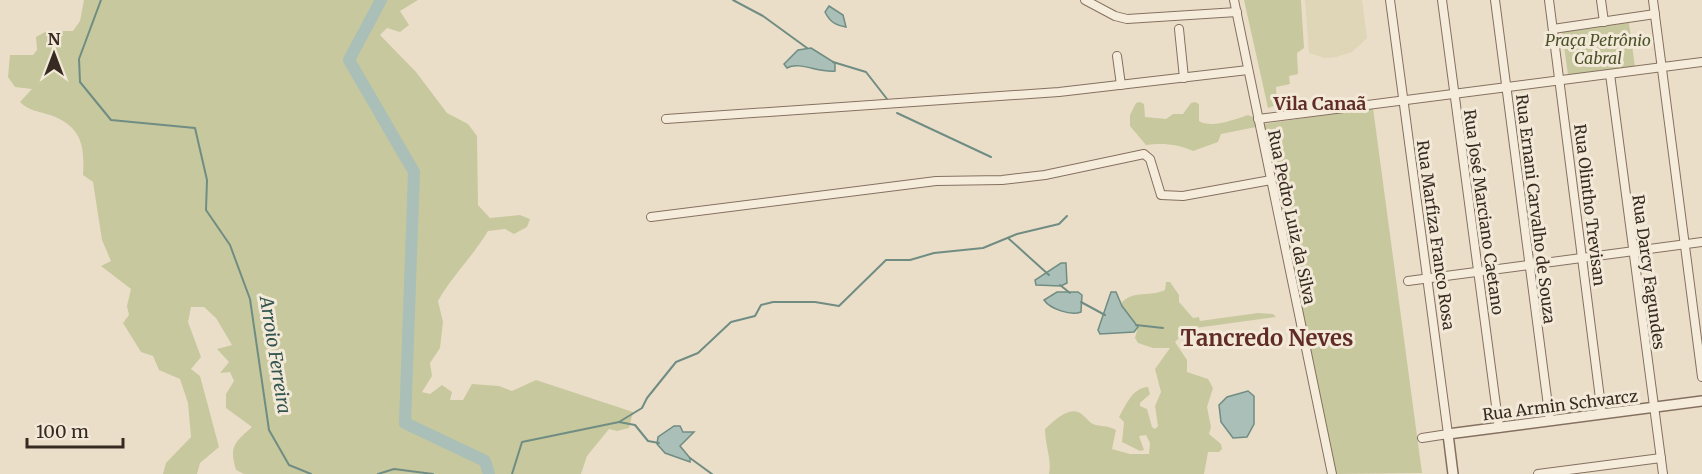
<svg xmlns="http://www.w3.org/2000/svg" width="1702" height="474" viewBox="0 0 1702 474" font-family="Merriweather,serif">
	<style>
		.farmland { fill: #dfd5b7 }
		.green { fill: #c7c89e }
		.water { fill: #a9bfb7; stroke: #708d83; stroke-width: 1.5 }
		.lines { fill: none; stroke-linecap: round; stroke-linejoin: round }
		.stream { stroke: #708d83; stroke-width: 2 }
		.river { stroke: #a9bfb7; stroke-width: 12 }
		.minor-casing { stroke: #85705f; stroke-width: 10 }
		.tertiary-casing { stroke: #85705f; stroke-width: 12 }
		.minor { stroke: #f6ecdc; stroke-width: 8 }
		.tertiary { stroke: #f6ecdc; stroke-width: 9 }
		.labels { text-anchor: middle; stroke-width: 6; stroke-linejoin: round; paint-order: stroke }
		.park-label { font-size: 16px; font-style: italic; fill: #4b522a; stroke: #f3e9d8 }
		.street-label { font-size: 16px; fill: #372a21; stroke: #f3e9d8 }
		.neighbourhood-label { font-size: 18px; font-weight: bold; fill: #602c25; stroke: #f3e9d8 }
		.water-label { font-size: 18px; font-style: italic; fill: #325550; stroke: #f3e9d8 }
		.district-label { font-size: 22px; font-weight: bold; fill: #602c25; stroke: #f3e9d8 }
	</style>
	<rect width="100%" height="100%" fill="#ebdec9"/>
	<!-- farmland -->
	<polygon class="farmland" points="1305,0 1362,0 1367,38 1352,52 1336,57 1325,58 1309,53"/>
	<!-- green -->
	<g class="green">
		<path d="M84 0H418L400 11 409 25 400 32 387 28 380 35 416 72 447 113 468 124 477 136 478 205 490 218 520 215 530 219 527 227 514 234 505 229 488 231C473 256 452 276 438 301L443 322 440 348 430 363 432 376 422 392 430 394 442 385 452 392 450 400H463L472 384 499 386 512 391 536 380 633 412 629 428 617 431 609 429 587 456 581 474H244L236 470C229 446 234 443 252 427L226 408V394L234 381 230 372 220 373 229 362 217 349 232 345 216 318 204 307H191L188 322 201 357 191 369 200 376 219 447 200 463 197 474H163L166 463 191 437 188 403 180 379 159 370 153 356 141 352 123 323 129 315 127 306 131 289 101 266 111 261 102 240 93 182 83 175C85 145 81 126 50 115 38 111 29 111 20 102L32 89 15 87 8 77 10 55H33L37 50 36 37 47 31H73L80 21Z"/>
		<polygon points="1244,0 1301,0 1304,48 1297,53 1298,74 1289,76 1290,84 1276,87 1277,105 1268,108"/>
		<polygon points="1629,23 1635,67 1568,75 1562,32"/>
		<path d="M1140 102 1144 104 1145 117 1166 119 1173 114H1183L1191 103 1195 102 1199 104V121C1212 129 1235 119 1248 115L1253 117 1256 127 1221 134 1218 142 1193 151C1177 144 1163 143 1146 145L1130 126V115L1136 103Z"/>
		<polygon points="1373,108 1422,473 1335,474 1264,124"/>
		<path d="M1166 282H1170L1179 295V302L1193 318 1199 317 1200 321 1258 313 1273 314 1276 317 1188 329 1175 342 1187 360V372L1208 379 1213 388 1207 407 1211 427 1209 434 1221 444 1222 449 1219 452H1208L1204 474H1049C1052 459 1045 446 1045 429 1053 422 1066 408 1078 412 1084 414 1088 422 1093 424 1101 427 1108 425 1116 430L1112 449 1130 454H1149L1150 443 1146 435 1139 436 1144 450 1140 451 1122 442 1124 422 1119 417C1126 405 1132 388 1148 387L1150 394 1140 403V406L1147 409 1152 427 1155 429 1158 426 1155 406 1161 392 1155 369 1170 348H1153L1138 343 1135 338 1138 327 1122 306V302C1135 290 1150 297 1165 290Z"/>
	</g>
	<!-- water -->
	<g class="water">
		<path d="M829 6 843 15 846 27C835 25 830 22 825 12Z"/>
		<path d="M811 48 835 63V71C819 73 799 61 787 68L784 64 798 50Z"/>
		<polygon points="1061,263 1066,263 1067,283 1061,286 1036,285 1035,280"/>
		<path d="M1057 292H1078L1082 295 1081 312C1071 316 1050 309 1044 300Z"/>
		<polygon points="1111,292 1116,292 1122,306 1138,327 1134,332 1100,334 1098,330"/>
		<polygon points="1248,391 1254,396 1254,424 1247,437 1233,438 1221,422 1219,405 1227,397"/>
		<polygon points="674,426 680,426 683,432 694,432 680,446 690,458 690,462 665,453 657,444 658,437"/>
	</g>
	<g class="lines">
		<!-- stream -->
		<g class="stream">
			<polyline points="101,0 79,59 80,82 111,120 195,128 207,180 206,210 230,245 250,299 269,430 289,465 311,474"/>
			<polyline points="733,0 763,16 807,48"/>
			<polyline points="833,62 866,72 887,99"/>
			<polyline points="897,113 991,157"/>
			<polyline points="1008,238 1049,275"/>
			<polyline points="1060,285 1070,293"/>
			<polyline points="1081,302 1105,315"/>
			<polyline points="1136,325 1163,328"/>
			<polyline points="619,422 635,425 648,441 659,443"/>
			<polyline points="690,458 712,474"/>
			<polyline points="378,474 394,469 433,474"/>
			<polyline points="512,474 522,442 619,422 642,408 647,398 676,362 698,353 731,322 755,316 761,305 773,302 815,302 839,306 886,260 910,260 934,253 983,248 1017,234 1059,224 1067,216"/>
		</g>
		<!-- river -->
		<polyline class="river" points="381,0 349,60 414,172 405,423 485,461 489,474"/>
		<defs>
			<g id="minor">
				<polyline points="1085,0 1115,16 1127,19 1237,12"/>
				<polyline points="1234,0 1332,474"/>
				<polyline points="1390,0 1448,434 1422,438"/>
				<polyline points="1442,0 1499,428"/>
				<polyline points="1495,0 1550,421"/>
				<polyline points="1549,0 1602,414"/>
				<polyline points="1601,0 1604,22"/>
				<polyline points="1653,0 1702,377"/>
				<polyline points="1179,29 1184,78"/>
				<polyline points="1553,29 1655,14"/>
				<polyline points="1117,56 1121,85"/>
				<polyline points="1610,74 1663,474"/>
				<polyline points="666,119 1059,92 1248,70"/>
				<polyline points="1258,119 1702,62"/>
				<polyline points="651,217 936,181 1002,180 1045,175 1144,154 1150,159 1161,195 1183,196 1271,180"/>
				<polyline points="1408,281 1702,242"/>
				<polyline points="1538,474 1661,458"/>
			</g>
			<polyline id="tertiary" points="1453,474 1448,434 1702,401"/>
		</defs>
		<!-- minor casing -->
		<use href="#minor" class="minor-casing"/>
		<!-- tertiary casing -->
		<use href="#tertiary" class="tertiary-casing"/>
		<!-- minor -->
		<use href="#minor" class="minor"/>
		<!-- tertiary -->
		<use href="#tertiary" class="tertiary"/>
	</g>
	<g class="labels">
		<!-- park labels -->
		<g class="park-label">
			<text x="1598" y="46">Praça Petrônio<tspan x="1598" dy="18">Cabral</tspan></text>
		</g>
		<!-- street labels -->
		<g class="street-label">
			<text transform="translate(1590 205) rotate(83)" y="6">Rua Olintho Trevisan</text>
			<text transform="translate(1536 209) rotate(83)" y="6">Rua Ernani Carvalho de Souza</text>
			<text transform="translate(1484 212) rotate(82)" y="6">Rua José Marciano Caetano</text>
			<text transform="translate(1292 217) rotate(78)" y="6">Rua Pedro Luiz da Silva</text>
			<text transform="translate(1436 235) rotate(82)" y="6">Rua Marfiza Franco Rosa</text>
			<text transform="translate(1649 272) rotate(82)" y="6">Rua Darcy Fagundes</text>
			<text transform="translate(1560 405) rotate(-7)" y="6">Rua Armin Schvarcz</text>
		</g>
		<!-- neighbourhood labels -->
		<g class="neighbourhood-label">
			<text x="1320" y="110">Vila Canaã</text>
		</g>
		<!-- water labels -->
		<g class="water-label">
			<text transform="translate(275 355) rotate(81)" y="6">Arroio Ferreira</text>
		</g>
		<!-- district labels -->
		<g class="district-label">
			<text x="1267" y="346">Tancredo Neves</text>
		</g>
	</g>
	<!-- north arrow -->
	<g transform="translate(54 54)" stroke="#f3e9d8" stroke-width="4.5" paint-order="stroke">
	<path d="M0-4.5L10 22L0 15L-10 22Z" fill="#372a21"/>
	<text y="-9" font-size="16" font-weight="bold" text-anchor="middle" fill="#372a21">N</text>
	</g>
	<!-- scale -->
	<path d="M27 438v9h96v-9" fill="none" stroke="#372a21" stroke-width="3"/>
	<text x="36" y="438" font-size="18" fill="#372a21" stroke="#f3e9d8" stroke-width="4.5" paint-order="stroke">100 m</text>
</svg>
